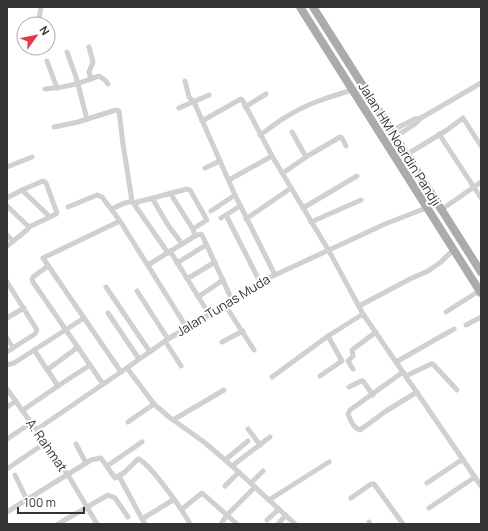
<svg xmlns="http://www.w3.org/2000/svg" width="488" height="531" viewBox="0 0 488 531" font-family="Manrope,sans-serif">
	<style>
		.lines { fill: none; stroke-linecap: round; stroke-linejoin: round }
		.minor { stroke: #d0d0d0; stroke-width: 5 }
		.primary { stroke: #ababab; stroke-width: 8 }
		.labels { text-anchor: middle; stroke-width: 4; stroke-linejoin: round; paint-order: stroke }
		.street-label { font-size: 13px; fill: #333; stroke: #fff }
	</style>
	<rect width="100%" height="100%" fill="#fff"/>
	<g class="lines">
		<!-- minor -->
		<g class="minor">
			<polyline points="38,24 41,7"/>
			<polyline points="89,47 93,62 89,72 91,79"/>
			<polyline points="67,52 76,77 87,119"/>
			<polyline points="47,61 57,88"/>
			<polyline points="185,81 189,97 194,102 235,195 275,275"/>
			<path d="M45 89C67 88 80 83 99 76L105 80 108 84"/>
			<polyline points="245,107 266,94"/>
			<polyline points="179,108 209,95"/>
			<polyline points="202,121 239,100 241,99 243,101 272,156 329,251 363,314 481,486"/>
			<polyline points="54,127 78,122 116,110 119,111 123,144 132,201"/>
			<polyline points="391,131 415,119 421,118"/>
			<polyline points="292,132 306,157"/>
			<polyline points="439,134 481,198"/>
			<path d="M260 135C269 129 277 122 286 117 306 104 329 97 352 90"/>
			<polyline points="395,137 415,124 421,118 481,83"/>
			<polyline points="406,155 447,130 463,118 481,146"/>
			<polyline points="7,167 32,157"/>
			<polyline points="205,168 220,161"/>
			<polyline points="283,173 306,157 340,137 342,138 346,146"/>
			<polyline points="229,180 272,156"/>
			<polyline points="22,190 50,217"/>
			<polyline points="7,198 22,190 43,181 46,183 57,213 56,214 29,227 27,230 7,246"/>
			<polyline points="152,198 168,225 182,244"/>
			<polyline points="134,203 187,189 190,190 207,220 193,229"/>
			<polyline points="7,206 29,227"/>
			<polyline points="68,207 97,195 102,197 120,221 187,328"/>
			<polyline points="303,208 357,176"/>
			<polyline points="112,209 122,204 132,201 168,253"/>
			<polyline points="441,210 481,182"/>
			<polyline points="211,211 235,195"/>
			<polyline points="226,215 260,282"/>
			<polyline points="221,218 240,206"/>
			<polyline points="246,219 291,188"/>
			<polyline points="120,221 43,258 121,372"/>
			<polyline points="311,222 361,200"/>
			<polyline points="7,235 13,241"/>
			<polyline points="195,236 201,234 202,235 232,300"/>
			<polyline points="170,251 209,314"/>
			<polyline points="177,263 206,245"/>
			<polyline points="148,265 195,236 193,229 170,193"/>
			<polyline points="48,266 33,277 32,279 33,282 103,384"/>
			<polyline points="187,279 215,262"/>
			<polyline points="7,282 37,330 35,334 13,348 7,338"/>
			<polyline points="106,287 150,352"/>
			<polyline points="137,291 168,339"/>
			<polyline points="198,297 223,280"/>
			<polyline points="225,305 254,350"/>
			<polyline points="359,306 410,279 428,271 441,262 453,250"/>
			<polyline points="446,312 479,291"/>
			<polyline points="108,313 139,359"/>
			<polyline points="7,318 24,308"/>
			<polyline points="466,325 481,317"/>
			<polyline points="165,341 181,366"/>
			<polyline points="222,342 243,331"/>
			<polyline points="34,350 58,386 90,365"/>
			<polyline points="7,352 13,348"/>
			<polyline points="396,362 454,329"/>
			<polyline points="7,365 14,363 84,318"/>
			<polyline points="127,368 154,404 169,417 204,442 232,466 295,524"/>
			<polyline points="353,369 348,361 353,356 352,350 376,332"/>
			<polyline points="47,370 78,347"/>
			<path d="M403 372 350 410 348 414C350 420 353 428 360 430L386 411 417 392"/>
			<polyline points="320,376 342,361 328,336"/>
			<polyline points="406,376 431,364 433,364 457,390"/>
			<polyline points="272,377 328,336 363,314"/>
			<polyline points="349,387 361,381 363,381 373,395"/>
			<polyline points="7,389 68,475 97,524"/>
			<polyline points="7,407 16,401"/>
			<polyline points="23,410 58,386"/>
			<polyline points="173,420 224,390"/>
			<polyline points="128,422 154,404"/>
			<polyline points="248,429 260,445"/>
			<polyline points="36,430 121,372 168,339 225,305 260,282 385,224 426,208"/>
			<polyline points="7,439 31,423"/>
			<polyline points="76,444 86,463"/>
			<polyline points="225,460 248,441"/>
			<polyline points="107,466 142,442"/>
			<polyline points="232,466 270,437"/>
			<polyline points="7,469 45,443"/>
			<polyline points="15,475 27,500"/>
			<polyline points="119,476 142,519"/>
			<polyline points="251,483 263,471"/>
			<polyline points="427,483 463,459"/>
			<polyline points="225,486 239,472"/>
			<polyline points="351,498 371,484 374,484 403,524"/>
			<polyline points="269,500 329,462"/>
			<polyline points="429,508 475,477"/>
			<polyline points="182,509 202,493 237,524"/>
			<path d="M7 512 91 460 101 458 115 478 125 472 138 459C149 462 184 512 190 524"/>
			<polyline points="267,520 279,509"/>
			<polyline points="369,522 370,524"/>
			<polyline points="58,524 108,495 115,498 128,517"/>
			<polyline points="145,524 142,519 173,500"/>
			<polyline points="221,524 227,515 255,487"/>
			<polyline points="278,524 286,515"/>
		</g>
		<!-- primary -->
		<g class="primary">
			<polyline points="300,7 481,293"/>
			<polyline points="313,7 481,272"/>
		</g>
	</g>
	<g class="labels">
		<!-- street labels -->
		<g class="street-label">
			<text transform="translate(400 144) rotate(58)" y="5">Jalan HM Noerdin Pandji</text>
			<text transform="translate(223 305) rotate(-31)" y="5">Jalan Tunas Muda</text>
			<text transform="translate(47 445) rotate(55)" y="5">A. Rahmat</text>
		</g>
	</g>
	<!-- border -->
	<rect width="488" height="531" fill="none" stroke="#333333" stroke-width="16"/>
	<!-- north arrow -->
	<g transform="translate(36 36) rotate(57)"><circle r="19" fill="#ffffff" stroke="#adadad"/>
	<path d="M0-3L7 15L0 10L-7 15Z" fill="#e63946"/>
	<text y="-6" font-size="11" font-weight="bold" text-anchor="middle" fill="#333333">N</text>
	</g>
	<!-- scale -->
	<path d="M18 507v6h66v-6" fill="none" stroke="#333333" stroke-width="2"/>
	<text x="24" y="507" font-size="12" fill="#333333" stroke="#ffffff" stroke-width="3" paint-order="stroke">100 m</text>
</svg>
